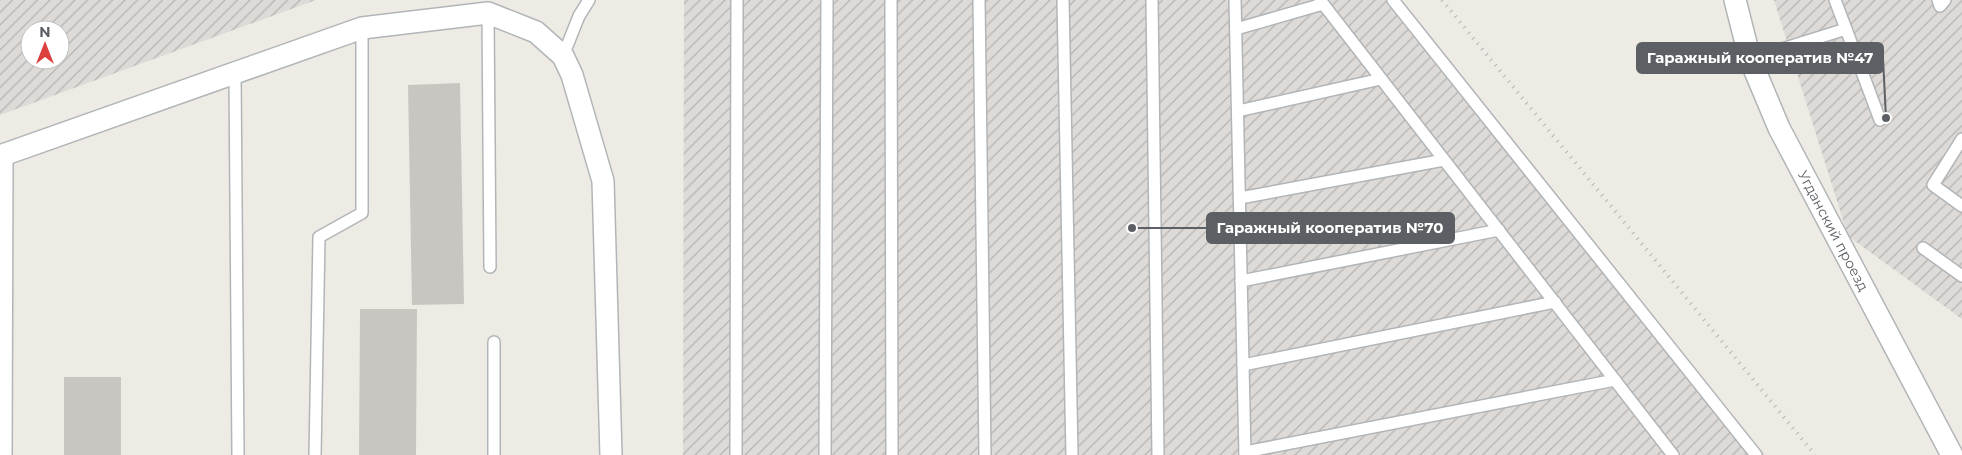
<svg xmlns="http://www.w3.org/2000/svg" width="1962" height="455" viewBox="0 0 1962 455" font-family="Montserrat,sans-serif">
	<style>
		.industrial { fill: url(#industrial-furrows); fill-rule: evenodd }
		.building { fill: #c9c6c2 }
		.lines { fill: none; stroke-linecap: round; stroke-linejoin: round }
		.lane-casing { stroke: #b2b5b8; stroke-width: 14 }
		.street-casing { stroke: #b2b5b8; stroke-width: 24 }
		.lane { stroke: #fff; stroke-width: 11 }
		.street { stroke: #fff; stroke-width: 21 }
		.rail { stroke: #b3b4b4; stroke-width: 4; stroke-dasharray: 1 6; stroke-linecap: butt }
		.labels { text-anchor: middle; stroke-width: 4; stroke-linejoin: round; paint-order: stroke }
		.street-label { font-size: 14px; fill: #5c6064; stroke: #fff }
		.leader { fill: none; stroke: #5c6064; stroke-width: 2 }
		.callout-dot { fill: #5c6064; stroke: #fff; stroke-width: 2 }
		.callout { fill: #5c6064; stroke: #5c6064; stroke-width: 2 }
		.callout-label { font-size: 15px; text-anchor: middle; font-weight: bold; fill: #fff }
	</style>
	<defs>
		<pattern id="industrial-furrows" width="10" height="10" patternUnits="userSpaceOnUse" patternTransform="scale(1.25)"><rect width="10" height="10" fill="#dddad7"/><path d="M-1 1l2-2M0 10L10 0M9 11l2-2" fill="none" stroke="#b6b4b2"/></pattern>
	</defs>
	<rect width="100%" height="100%" fill="#eeebe5"/>
	<!-- industrial -->
	<g class="industrial">
		<path d="M0 0H316L0 115ZM30 30H60V60H30Z"/>
		<polygon points="684,0 1395,0 1765,455 683,455"/>
		<polygon points="1774,0 1962,0 1962,319 1848,236"/>
	</g>
	<!-- building -->
	<g class="building">
		<polygon points="460,83 464,304 412,305 408,85"/>
		<polygon points="360,309 417,309 416,455 359,455"/>
		<rect x="64" y="377" width="57" height="78"/>
	</g>
	<g class="lines">
		<defs>
			<g id="lane">
				<polyline points="891,0 892,455"/>
				<polyline points="979,0 985,455"/>
				<polyline points="1063,0 1072,455"/>
				<polyline points="1152,0 1158,455"/>
				<polyline points="1235,0 1245,455"/>
				<polyline points="1320,0 1673,455"/>
				<polyline points="1393,0 1756,455"/>
				<polyline points="1835,0 1846,29"/>
				<polyline points="1938,0 1940,6 1945,0"/>
				<polyline points="488,13 490,267"/>
				<polyline points="1236,29 1323,4"/>
				<polyline points="563,56 579,16 589,0"/>
				<polyline points="1750,59 1846,29 1880,120"/>
				<polyline points="235,74 238,455"/>
				<polyline points="1238,111 1381,79"/>
				<polyline points="1962,139 1933,185 1962,206"/>
				<polyline points="1240,198 1444,160"/>
				<polyline points="1923,248 1962,276"/>
				<polyline points="1241,281 1499,230"/>
				<polyline points="494,342 494,455"/>
				<polyline points="1243,365 1555,302"/>
				<polyline points="1245,452 1615,380"/>
				<polyline points="315,455 319,237 362,213 362,28"/>
				<polyline points="736,455 737,0"/>
				<polyline points="825,455 827,0"/>
			</g>
			<g id="street">
				<path id="s1" d="M1735 0 1750 59 1779 128 1952 455"/>
				<polyline points="0,156 362,28 488,13 536,32 563,56 572,75 603,181 611,455"/>
				<polyline points="1,455 2,156"/>
			</g>
		</defs>
		<!-- lane casing -->
		<use href="#lane" class="lane-casing"/>
		<!-- street casing -->
		<use href="#street" class="street-casing"/>
		<!-- lane -->
		<use href="#lane" class="lane"/>
		<!-- street -->
		<use href="#street" class="street"/>
		<!-- rail -->
		<polyline class="rail" points="1442,0 1815,455"/>
	</g>
	<g class="labels">
		<!-- street labels -->
		<g class="street-label">
			<text dy="5" stroke="none"><textPath href="#s1" startOffset="252">Угданский проезд</textPath></text>
		</g>
	</g>
	<!-- callouts -->
	<path class="leader" d="M1886 118L1883 58M1132 228L1207 228"/>
	<g class="callout-dot">
		<circle cx="1886" cy="118" r="5"/>
		<circle cx="1132" cy="228" r="5"/>
	</g>
	<g class="callout">
		<rect x="1637" y="43" width="246" height="30" rx="5"/>
		<rect x="1207" y="213" width="247" height="30" rx="5"/>
	</g>
	<g class="callout-label">
		<text x="1760" y="63">Гаражный кооператив №47</text>
		<text x="1330" y="233">Гаражный кооператив №70</text>
	</g>
	<!-- north arrow -->
	<g transform="translate(45 45)"><circle r="24" fill="#ffffff" stroke="#bebfc1"/>
	<path d="M0-4L9 19L0 12L-9 19Z" fill="#dc3f3d"/>
	<text y="-8" font-size="14" font-weight="bold" text-anchor="middle" fill="#5c6064">N</text>
	</g>
</svg>
